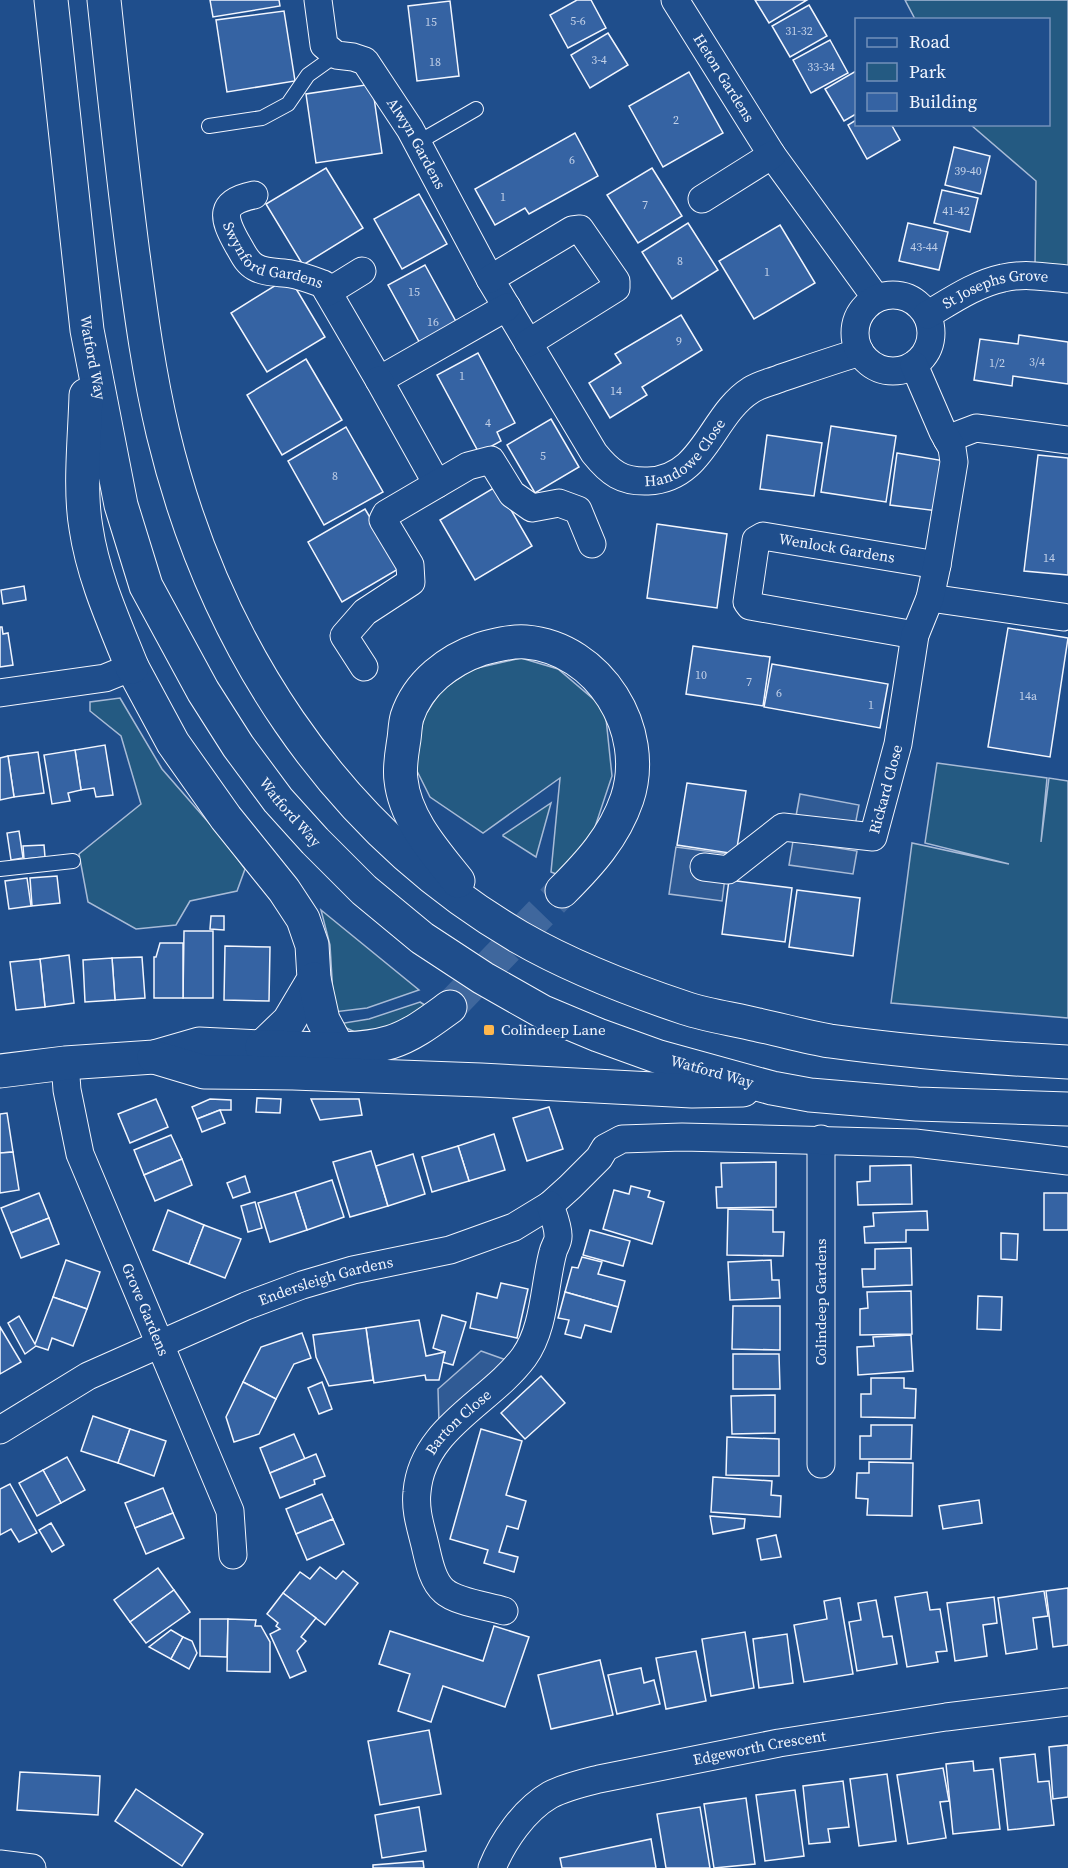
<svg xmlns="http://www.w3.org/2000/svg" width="1068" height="1868" viewBox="0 0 1068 1868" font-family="'Source Serif 4',serif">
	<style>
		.green { fill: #245a82; stroke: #a8bbd7; stroke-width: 1.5 }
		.parking { fill: #305b95; stroke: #a8bbd7; stroke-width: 1.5 }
		.building { fill: #3563a3; stroke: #f2f6ff; stroke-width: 1.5 }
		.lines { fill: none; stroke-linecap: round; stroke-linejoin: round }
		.trunk-tunnel { stroke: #3f679d; stroke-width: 33; stroke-dasharray: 33 16; stroke-linecap: butt }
		.service-casing { stroke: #f2f6ff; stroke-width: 16 }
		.minor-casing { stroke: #f2f6ff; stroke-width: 29 }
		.primary-casing { stroke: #f2f6ff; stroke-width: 35 }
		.trunk-casing { stroke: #f2f6ff; stroke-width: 35 }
		.service { stroke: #1f4e8c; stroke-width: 14 }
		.minor { stroke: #1f4e8c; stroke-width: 27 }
		.primary { stroke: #1f4e8c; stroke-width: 33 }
		.trunk { stroke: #1f4e8c; stroke-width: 33 }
		.poi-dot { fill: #ffb74d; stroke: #1f4e8c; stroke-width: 2 }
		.labels { text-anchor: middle; stroke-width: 4.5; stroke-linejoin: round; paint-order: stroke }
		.number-label { font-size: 12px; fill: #c3d1e8 }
		.street-label { font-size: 15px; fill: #f2f6ff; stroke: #1f4e8c }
		.poi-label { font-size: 15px; fill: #f2f6ff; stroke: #1f4e8c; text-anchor: start }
	</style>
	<rect width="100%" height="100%" fill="#1f4e8c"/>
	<!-- green -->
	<g class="green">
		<polygon points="905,0 1068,0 1068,268 1035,267 1036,181 971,125 1048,124 1048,20 915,19"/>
		<polygon points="521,658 558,669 605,709 612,776 594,830 561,876 551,872 560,778 483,833 430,797 414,765 424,717 441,690 473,669"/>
		<polygon points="120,698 162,769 223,839 245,869 237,891 190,901 176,925 136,929 88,902 79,854 141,804 121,736 90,711 90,702"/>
		<polygon points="937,763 1047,778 1041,842 1049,778 1068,781 1068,1018 891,1003 912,843 1009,864 925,843"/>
		<polygon points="551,803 536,857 503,836 503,835"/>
		<polygon points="321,910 419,990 367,1008 334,1012 330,945"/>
		<polygon points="420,1002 431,1009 409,1025 361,1035 338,1024 369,1019"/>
	</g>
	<!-- parking -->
	<g class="parking">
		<polygon points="800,794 859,805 855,826 796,816"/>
		<polygon points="793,841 857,851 853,874 789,865"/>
		<polygon points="676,847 728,854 722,901 669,894"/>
		<polygon points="481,1351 509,1361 439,1423 438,1389"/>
	</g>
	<!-- building -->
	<g class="building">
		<polygon points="210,0 279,0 280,6 213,17"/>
		<polygon points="577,0 591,0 606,28 568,48 550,15"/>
		<polygon points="755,0 807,0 769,23"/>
		<polygon points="450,1 459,76 417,81 408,6"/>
		<polygon points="809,5 827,36 790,57 772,26"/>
		<polygon points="284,11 295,81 227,92 216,20"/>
		<polygon points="608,33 628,65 590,88 571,55"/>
		<polygon points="830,40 848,73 811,93 793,60"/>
		<polygon points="856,71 856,114 844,121 825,89"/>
		<polygon points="689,72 723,133 663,167 629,106"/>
		<polygon points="372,84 382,153 316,163 306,94"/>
		<polygon points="856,120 856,124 891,124 900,140 867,159 848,125"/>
		<polygon points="575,133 598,176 529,214 525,208 495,225 475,189"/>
		<polygon points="954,147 990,156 981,194 945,185"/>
		<polygon points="326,168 363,228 303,265 266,204"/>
		<polygon points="652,168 682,216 638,243 607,195"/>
		<polygon points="942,190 978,198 970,232 934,223"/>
		<polygon points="419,194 447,244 402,269 374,219"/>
		<polygon points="688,223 718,270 672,299 642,252"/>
		<polygon points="908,223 948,232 939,270 899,261"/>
		<polygon points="780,225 815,283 754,319 719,261"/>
		<polygon points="425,265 459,327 422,347 388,285"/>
		<polygon points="289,277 325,337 267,372 231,313"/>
		<polygon points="681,315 702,350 642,387 647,395 610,418 589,383 621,363 615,354"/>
		<polygon points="1019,335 1068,342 1068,384 1013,376 1012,386 974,380 980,339 1018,344"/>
		<polygon points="478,353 515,423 497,432 501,441 479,453 437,375"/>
		<polygon points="306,359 342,420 282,455 247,395"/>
		<polygon points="551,419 579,467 535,493 507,445"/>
		<polygon points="831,426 896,436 886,502 821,492"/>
		<polygon points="346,427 383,492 324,525 288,461"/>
		<polygon points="767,435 822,443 814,496 760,489"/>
		<polygon points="897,453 945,461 938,511 890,505"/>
		<polygon points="1038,455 1068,458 1068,575 1024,571"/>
		<polygon points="497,486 532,546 475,580 440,520"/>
		<polygon points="365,509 400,568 342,602 308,542"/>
		<polygon points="657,524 727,534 717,608 647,598"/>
		<polygon points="24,586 26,600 3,604 1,590"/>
		<polygon points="0,627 2,627 3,634 8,633 13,665 0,667"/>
		<polygon points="1008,628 1068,638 1050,757 988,747"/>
		<polygon points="693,646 770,657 763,706 686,694"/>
		<polygon points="772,664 888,684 880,728 764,707"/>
		<polygon points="105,745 113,795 96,797 94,788 81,790 75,750"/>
		<polygon points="75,750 81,790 68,793 70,801 52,804 44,755"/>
		<polygon points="38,752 44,793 14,797 8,756"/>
		<polygon points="8,756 14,797 0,800 0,758"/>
		<polygon points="687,783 746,791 736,854 677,845"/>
		<polygon points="19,831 23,858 11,860 7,833"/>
		<polygon points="44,845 45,857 24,859 23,846"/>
		<polygon points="57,876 60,903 32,906 30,878"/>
		<polygon points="27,878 31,906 9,909 5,881"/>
		<polygon points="729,880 792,888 785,942 722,934"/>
		<polygon points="797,890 860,898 853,956 789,947"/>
		<polygon points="211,916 224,916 224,930 210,929"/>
		<polygon points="184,931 213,931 213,998 183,998"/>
		<polygon points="160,943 183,943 183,998 154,998 154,957 156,957"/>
		<polygon points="225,946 270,947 269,1001 224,1000"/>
		<polygon points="69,955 74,1003 45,1007 40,959"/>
		<polygon points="142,957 145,998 115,1000 112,958"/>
		<polygon points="112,958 115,1000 85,1002 83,960"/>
		<polygon points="40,959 45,1007 16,1010 10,962"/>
		<polygon points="257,1098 281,1099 280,1113 256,1112"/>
		<polygon points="156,1099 168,1127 130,1143 118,1114"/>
		<polygon points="210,1099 231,1100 231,1110 220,1110 197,1119 192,1107"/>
		<polygon points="311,1099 359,1099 362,1115 320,1120"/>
		<polygon points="549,1107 563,1149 527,1161 513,1118"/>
		<polygon points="220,1110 225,1123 202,1132 197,1119"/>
		<polygon points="7,1113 13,1152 0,1153 0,1114"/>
		<polygon points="494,1134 505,1170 469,1181 458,1146"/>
		<polygon points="171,1135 182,1159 144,1175 134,1150"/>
		<polygon points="458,1146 469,1181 432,1192 422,1157"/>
		<polygon points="371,1151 388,1206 350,1217 333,1162"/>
		<polygon points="13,1152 19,1190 0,1193 0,1153"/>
		<polygon points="413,1154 425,1194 388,1206 376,1166"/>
		<polygon points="182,1159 192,1185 155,1201 144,1175"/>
		<polygon points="776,1162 776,1207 717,1208 716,1187 722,1187 721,1163"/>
		<polygon points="911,1165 912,1204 858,1205 857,1182 870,1181 870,1166"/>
		<polygon points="245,1176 250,1192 233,1198 227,1183"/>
		<polygon points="332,1180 344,1217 307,1230 295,1192"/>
		<polygon points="631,1186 650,1191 648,1197 664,1202 652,1244 603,1229 614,1190 629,1194"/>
		<polygon points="295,1192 307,1230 270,1242 258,1203"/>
		<polygon points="39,1193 49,1218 11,1233 1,1208"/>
		<rect x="1044" y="1193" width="24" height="37"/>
		<polygon points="255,1202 262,1228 248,1232 241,1206"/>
		<polygon points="728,1209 773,1210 773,1232 784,1232 783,1256 727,1255"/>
		<polygon points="168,1210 204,1225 189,1264 153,1250"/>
		<polygon points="927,1211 928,1230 906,1230 906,1242 865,1243 864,1227 874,1226 873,1213"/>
		<polygon points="49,1218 59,1244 21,1258 11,1233"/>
		<polygon points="204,1225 241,1239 225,1278 189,1264"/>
		<polygon points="590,1230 630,1241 623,1266 583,1255"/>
		<polygon points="1001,1233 1018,1234 1017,1260 1001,1259"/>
		<polygon points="911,1248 912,1285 863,1287 862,1269 875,1269 875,1249"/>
		<polygon points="582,1257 602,1262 598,1274 625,1281 618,1307 565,1292 572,1267 578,1268"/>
		<polygon points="66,1260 100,1272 87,1309 53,1297"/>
		<polygon points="771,1260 772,1280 779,1280 780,1298 730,1300 728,1262"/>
		<polygon points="501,1283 528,1289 517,1338 470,1328 477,1293 497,1298"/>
		<polygon points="911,1291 912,1334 860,1335 860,1309 868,1308 867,1292"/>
		<polygon points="565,1292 618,1307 611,1332 585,1325 581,1338 565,1334 569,1320 558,1318"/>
		<polygon points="978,1296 1002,1297 1001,1330 977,1329"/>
		<polygon points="53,1297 87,1309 73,1346 52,1338 48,1350 36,1346 25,1354 8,1323 19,1316 35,1344"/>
		<polygon points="733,1306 780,1306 780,1350 732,1349"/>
		<polygon points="442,1315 466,1322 453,1365 442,1362 445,1352 433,1348"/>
		<polygon points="419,1320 426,1356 445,1352 439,1380 426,1380 425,1375 374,1383 366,1328"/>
		<polygon points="0,1327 21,1362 0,1374"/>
		<polygon points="366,1328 373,1380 329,1386 316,1357 313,1335"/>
		<polygon points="302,1333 311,1358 294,1364 276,1399 243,1382 261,1347"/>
		<polygon points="911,1335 913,1371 858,1375 857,1347 874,1346 873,1337"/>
		<polygon points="733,1354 779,1354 780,1389 733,1389"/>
		<polygon points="541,1376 565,1403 525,1439 501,1413"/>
		<polygon points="871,1378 904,1378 904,1388 916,1389 915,1418 861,1417 861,1394 871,1394"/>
		<polygon points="243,1382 276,1399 259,1434 234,1442 226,1417"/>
		<polygon points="322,1382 332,1409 319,1414 308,1388"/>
		<polygon points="775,1395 775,1433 732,1434 731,1396"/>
		<polygon points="93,1416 130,1429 118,1463 81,1451"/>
		<polygon points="871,1425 912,1425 911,1459 860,1459 860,1436 871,1436"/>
		<polygon points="130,1429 166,1441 154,1476 118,1463"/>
		<polygon points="481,1429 522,1441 506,1495 526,1501 518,1529 507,1526 499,1552 518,1557 514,1572 484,1563 488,1550 450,1539"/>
		<polygon points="294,1434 305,1459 270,1473 260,1448"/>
		<polygon points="727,1437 779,1439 779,1476 726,1475"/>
		<polygon points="316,1454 325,1476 314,1480 315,1484 280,1498 270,1473"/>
		<polygon points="67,1457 85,1490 61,1503 43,1470"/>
		<polygon points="869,1462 913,1463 912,1516 867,1515 868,1499 856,1498 857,1473 869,1473"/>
		<polygon points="43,1470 61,1503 37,1516 19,1483"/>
		<polygon points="713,1477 772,1481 771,1495 781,1496 780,1517 711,1512"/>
		<polygon points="10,1484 37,1533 19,1542 11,1529 0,1535 0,1489"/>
		<polygon points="163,1488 173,1513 135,1528 125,1503"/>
		<polygon points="322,1494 333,1519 296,1534 286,1509"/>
		<polygon points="979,1500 982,1523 943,1529 939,1506"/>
		<polygon points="173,1513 184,1538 146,1554 135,1528"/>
		<polygon points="710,1516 745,1519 744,1528 713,1534"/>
		<polygon points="333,1519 344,1544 307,1560 296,1534"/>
		<polygon points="51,1523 64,1545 52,1552 39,1530"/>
		<polygon points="776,1535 781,1557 761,1560 757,1539"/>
		<polygon points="320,1567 336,1579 343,1571 358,1583 325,1625 283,1593 300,1572 310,1579"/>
		<polygon points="158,1568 174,1590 130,1622 114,1600"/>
		<polygon points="1068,1588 1068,1645 1053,1647 1046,1591"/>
		<polygon points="174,1590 190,1612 146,1643 130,1622"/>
		<polygon points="1044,1591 1048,1616 1033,1618 1037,1649 1006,1654 998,1598"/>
		<polygon points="927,1592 930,1610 940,1609 947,1651 936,1652 938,1662 907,1667 895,1597"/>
		<polygon points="283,1593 316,1618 301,1637 306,1641 297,1651 306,1671 290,1678 270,1634 280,1629 276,1626 278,1623 267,1614"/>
		<polygon points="994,1597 997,1623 983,1625 987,1656 955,1661 947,1603"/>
		<polygon points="840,1598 853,1674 804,1682 794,1625 827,1619 824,1601"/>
		<polygon points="876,1600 883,1637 892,1636 897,1664 857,1671 849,1622 861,1620 858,1603"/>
		<polygon points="200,1619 228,1619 227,1657 200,1656"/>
		<polygon points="228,1619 256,1620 255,1626 261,1626 270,1642 270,1672 227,1671"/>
		<polygon points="494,1626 529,1637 505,1707 443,1686 431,1722 398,1711 410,1674 379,1664 390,1631 483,1661"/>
		<polygon points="171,1630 183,1637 171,1659 149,1647"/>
		<polygon points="745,1632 754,1688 711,1696 702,1639"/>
		<polygon points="787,1634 793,1683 759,1688 753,1639"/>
		<polygon points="183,1637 192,1641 197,1653 189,1669 171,1659"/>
		<polygon points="696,1651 706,1701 666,1709 656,1658"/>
		<polygon points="600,1660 613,1715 551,1729 538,1675"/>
		<polygon points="641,1668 644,1683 654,1680 660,1704 617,1714 608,1675"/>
		<polygon points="429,1730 441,1794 380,1805 368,1741"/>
		<polygon points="1068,1745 1068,1797 1053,1799 1049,1747"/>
		<polygon points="1035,1754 1038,1782 1049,1781 1054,1825 1008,1830 1000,1758"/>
		<polygon points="973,1761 974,1771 993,1769 1000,1829 953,1834 946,1764"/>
		<polygon points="943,1768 949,1801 940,1802 946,1838 908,1844 897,1775"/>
		<polygon points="20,1772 100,1776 98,1815 17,1810"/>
		<polygon points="887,1774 896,1841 859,1846 850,1779"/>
		<polygon points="843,1781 849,1827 828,1829 830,1842 809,1844 803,1786"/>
		<polygon points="136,1789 203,1834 182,1866 115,1821"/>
		<polygon points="795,1790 804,1856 765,1861 756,1795"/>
		<polygon points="746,1798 755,1864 714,1868 704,1804"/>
		<polygon points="419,1807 426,1851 382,1858 375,1815"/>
		<polygon points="700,1807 710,1868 666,1868 657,1814"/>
		<polygon points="651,1839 656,1868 562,1868 560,1858"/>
		<polygon points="423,1861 424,1868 373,1868 373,1865"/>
	</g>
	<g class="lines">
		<!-- trunk-tunnel -->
		<polyline class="trunk-tunnel" points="450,1007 562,891"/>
		<defs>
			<g id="service">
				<polyline points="209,126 262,118 288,104 308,75 336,55"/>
				<polyline points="417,143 476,109"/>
				<polyline points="0,869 73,861"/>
			</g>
			<g id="minor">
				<path id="s1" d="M318 0 324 45 336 55 353 57 365 61 410 129 490 279 594 453C610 473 622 482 648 481 704 479 711 415 751 390 760 384 772 382 781 378 808 369 834 360 860 352"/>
				<path id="s2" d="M675 0 772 155 876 298"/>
				<path id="s3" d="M254 195C219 202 222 217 238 245 243 253 246 262 255 267 265 273 280 272 291 274 302 276 312 280 323 284L379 380 507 307"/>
				<polyline points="702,199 772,155"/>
				<polyline points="490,279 572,230 580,229 616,281 616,288 528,343"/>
				<polyline points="328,292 362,271"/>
				<circle cx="893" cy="333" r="38"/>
				<path id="s4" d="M927 315C951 301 975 284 1003 278 1024 273 1047 277 1068 279"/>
				<polyline points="379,380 437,484"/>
				<polyline points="947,439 976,428 1068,440"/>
				<polyline points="930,598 1063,617"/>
				<path id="s5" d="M915 635 750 606 747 602 756 540 763 536 937 565"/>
				<polyline points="364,667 344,636 365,612 411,582 410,565 383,520 386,514 468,466 491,460 512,494 532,508 559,503 578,510 592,544"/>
				<polyline points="0,693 105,678 132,667"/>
				<path id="s6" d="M704 867 728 870 783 827 873 837 898 744 915 635 930 598 937 565 954 462 952 448 943 432 914 365"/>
				<path id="s7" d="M65 1063 67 1090 80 1154 230 1511 233 1555"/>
				<polyline points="821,1139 821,1464"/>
				<path id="s8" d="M0 1430 88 1376 246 1306 302 1285 353 1270 450 1250 514 1227 550 1205 570 1187 599 1158 605 1148 622 1139 682 1137 915 1143 1068 1161"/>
				<path id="s9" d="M504 1611C488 1606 456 1602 444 1591 431 1580 428 1556 424 1541 420 1525 415 1509 417 1492 422 1428 490 1403 524 1357 545 1328 544 1285 553 1252 554 1247 559 1241 558 1235 558 1226 553 1214 550 1205"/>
				<polyline points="0,1864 32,1868"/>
				<path id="s10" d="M492 1868C503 1841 524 1810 550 1795 565 1787 583 1783 599 1779L779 1743 946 1717 1068 1702"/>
			</g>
			<polyline id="primary" points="0,1071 65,1063 154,1057 199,1044 262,1047 289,1021 314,979 312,945 303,919 284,890 226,818 173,743 132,667"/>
			<g id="trunk">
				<path id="s11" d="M51 0 87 330 121 505 146 586 203 691 238 746 278 800 315 841 364 890 422 938 483 978 543 1012 598 1035 659 1057 772 1088 810 1095 917 1104 1068 1109"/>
				<path d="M104 0C113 85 122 169 133 254 141 314 149 374 163 433 213 641 331 827 519 937 571 967 628 989 685 1008 709 1016 734 1019 758 1025 782 1030 806 1037 830 1041 909 1052 988 1058 1068 1062"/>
				<path d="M86 395C85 435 79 489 86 528 93 576 114 622 132 667"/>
				<path d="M458 881C435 852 405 819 401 780 399 767 402 752 404 739 405 732 405 724 407 717 418 683 449 660 481 649 495 645 510 641 526 642 599 648 650 730 627 799 614 837 589 864 562 891"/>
				<polyline points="314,979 323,1020 338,1048"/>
				<path d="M262 1047C302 1047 352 1054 391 1042 413 1035 432 1020 450 1007"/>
				<polyline points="154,1057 204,1072 293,1073 481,1080 692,1091 743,1090"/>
			</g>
		</defs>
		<!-- service casing -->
		<use href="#service" class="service-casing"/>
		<!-- minor casing -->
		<use href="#minor" class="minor-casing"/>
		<!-- primary casing -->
		<use href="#primary" class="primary-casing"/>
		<!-- trunk casing -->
		<use href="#trunk" class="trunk-casing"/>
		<!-- service -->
		<use href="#service" class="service"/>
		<!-- minor -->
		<use href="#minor" class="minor"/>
		<!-- primary -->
		<use href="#primary" class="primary"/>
		<!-- trunk -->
		<use href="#trunk" class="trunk"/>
	</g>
	<!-- markers -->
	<rect class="poi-dot" x="483" y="1024" width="12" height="12" rx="3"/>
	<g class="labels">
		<!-- number labels -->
		<g class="number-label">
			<text x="578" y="25">5-6</text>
			<text x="431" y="26">15</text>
			<text x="799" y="35">31-32</text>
			<text x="599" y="64">3-4</text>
			<text x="435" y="66">18</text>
			<text x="821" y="71">33-34</text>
			<text x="676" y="124">2</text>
			<text x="572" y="164">6</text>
			<text x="968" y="175">39-40</text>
			<text x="503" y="201">1</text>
			<text x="645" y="209">7</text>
			<text x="956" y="215">41-42</text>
			<text x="924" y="251">43-44</text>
			<text x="680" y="265">8</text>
			<text x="767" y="276">1</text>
			<text x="414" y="296">15</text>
			<text x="433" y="326">16</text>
			<text x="679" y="345">9</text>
			<text x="1037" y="366">3/4</text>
			<text x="997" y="367">1/2</text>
			<text x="462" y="380">1</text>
			<text x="616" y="395">14</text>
			<text x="488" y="427">4</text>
			<text x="543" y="460">5</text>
			<text x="335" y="480">8</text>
			<text x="1049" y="562">14</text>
			<text x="701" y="679">10</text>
			<text x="749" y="686">7</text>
			<text x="779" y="697">6</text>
			<text x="1028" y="700">14a</text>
			<text x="871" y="709">1</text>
		</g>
		<!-- street labels -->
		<g class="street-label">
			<text dy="5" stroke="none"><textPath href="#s2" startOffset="92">Heton Gardens</textPath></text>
			<text dy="5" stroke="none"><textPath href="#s1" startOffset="188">Alwyn Gardens</textPath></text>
			<text dy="5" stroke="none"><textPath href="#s3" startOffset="106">Swynford Gardens</textPath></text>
			<text dy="5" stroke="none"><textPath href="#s4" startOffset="75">St Josephs Grove</textPath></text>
			<text dy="5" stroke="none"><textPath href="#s11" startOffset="360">Watford Way</textPath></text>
			<text dy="5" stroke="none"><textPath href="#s1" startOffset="657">Handowe Close</textPath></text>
			<text dy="5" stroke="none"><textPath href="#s5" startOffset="318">Wenlock Gardens</textPath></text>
			<text dy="5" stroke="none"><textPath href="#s6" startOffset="234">Rickard Close</textPath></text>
			<text dy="5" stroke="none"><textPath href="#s11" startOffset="864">Watford Way</textPath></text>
			<text dy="5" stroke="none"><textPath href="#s11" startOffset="1368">Watford Way</textPath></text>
			<text dy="5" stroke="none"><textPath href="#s8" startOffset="360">Endersleigh Gardens</textPath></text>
			<text transform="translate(821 1302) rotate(-90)" y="5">Colindeep Gardens</text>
			<text dy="5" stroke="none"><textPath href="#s7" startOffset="261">Grove Gardens</textPath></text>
			<text dy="5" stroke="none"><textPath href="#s9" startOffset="252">Barton Close</textPath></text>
			<text dy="5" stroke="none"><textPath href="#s10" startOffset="310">Edgeworth Crescent</textPath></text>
		</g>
		<!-- poi labels -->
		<g class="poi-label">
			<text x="501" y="1035">Colindeep Lane</text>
		</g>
	</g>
	<!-- legend -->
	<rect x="855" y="18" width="195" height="108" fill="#1f4e8c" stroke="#7391ba" stroke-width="1.5"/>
	<rect x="867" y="38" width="30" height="9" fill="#1f4e8c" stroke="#7391ba" stroke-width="1.5"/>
	<text x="909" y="48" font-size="18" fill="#f2f6ff">Road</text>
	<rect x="867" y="63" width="30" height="18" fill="#245a82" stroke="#7391ba" stroke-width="1.5"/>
	<text x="909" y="78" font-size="18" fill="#f2f6ff">Park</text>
	<rect x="867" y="93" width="30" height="18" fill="#3563a3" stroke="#7391ba" stroke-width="1.5"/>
	<text x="909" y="108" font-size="18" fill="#f2f6ff">Building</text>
</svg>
